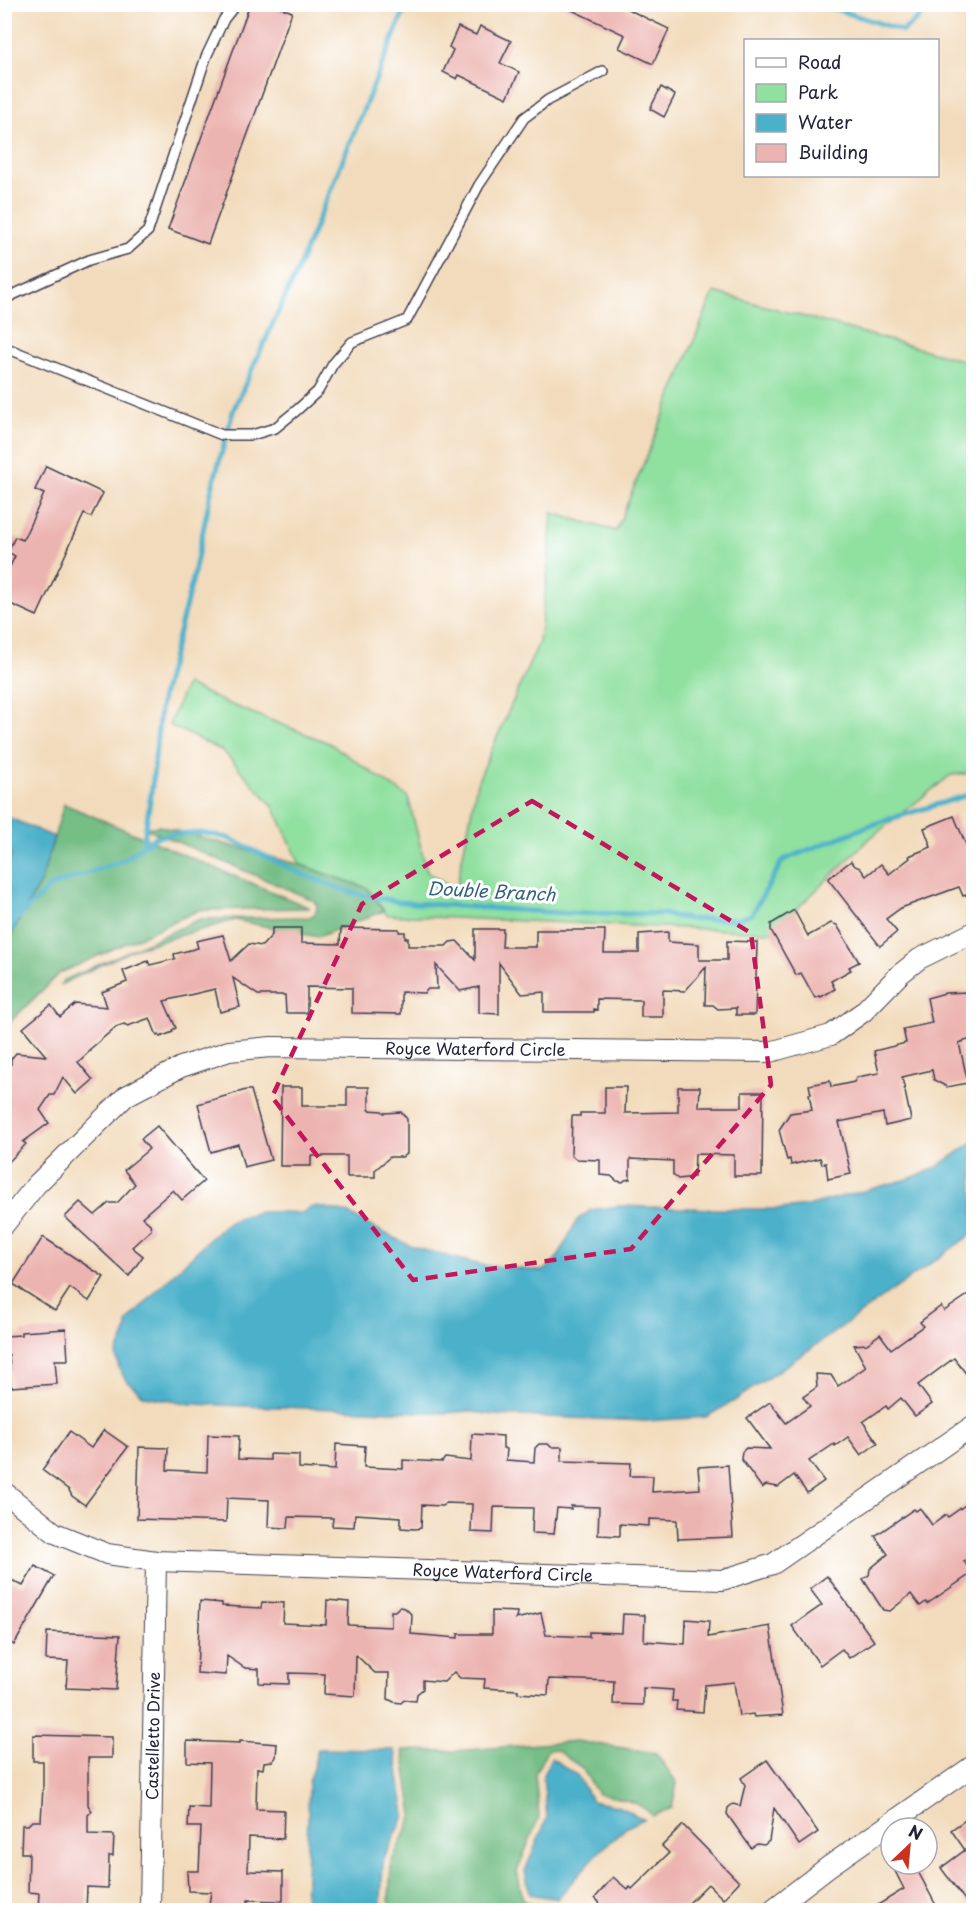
<svg xmlns="http://www.w3.org/2000/svg" width="978" height="1915" viewBox="0 0 978 1915" font-family="'Playpen Sans',sans-serif">
	<style>
		.green { fill: #90e0a0; stroke: #59816e; stroke-width: 1.5 }
		.forest { fill: #74be86; stroke: #4b7060; stroke-width: 1.5 }
		.water { fill: #4bb1ca; stroke: #366a82; stroke-width: 1.5 }
		.lines { fill: none; stroke-linecap: round; stroke-linejoin: round }
		.stream { stroke: #4bb1ca; stroke-width: 5 }
		.building { fill: #ecb4b0 }
		.service-casing { stroke: #413e4e; stroke-width: 12 }
		.minor-casing { stroke: #413e4e; stroke-width: 22 }
		.service { stroke: #fff; stroke-width: 9 }
		.minor { stroke: #fff; stroke-width: 20 }
		.marked { fill: none; stroke: #c2185b; stroke-width: 4.5; stroke-dasharray: 12 8; stroke-linejoin: round }
		.labels { text-anchor: middle; stroke-width: 6; stroke-linejoin: round; paint-order: stroke }
		.street-label { font-size: 16px; fill: #22223b; stroke: #fff }
		.water-label { font-size: 18px; font-style: italic; fill: #34627b; stroke: #fff }
	</style>
	<rect width="100%" height="100%" fill="#fff"/>
	<filter id="ink" filterUnits="userSpaceOnUse"><feTurbulence type="fractalNoise" baseFrequency=".0167" numOctaves="2"/><feDisplacementMap in="SourceGraphic" scale="12" xChannelSelector="R" yChannelSelector="G"/><feConvolveMatrix kernelMatrix="1 2 1 2 8 2 1 2 1" color-interpolation-filters="sRGB"/></filter>
	<filter id="wash" filterUnits="userSpaceOnUse"><feTurbulence type="fractalNoise" baseFrequency=".008" numOctaves="4" result="noise"/><feDisplacementMap in="SourceGraphic" scale="24" xChannelSelector="R" yChannelSelector="G"/><feGaussianBlur stdDeviation="1.35" result="paint"/><feColorMatrix in="noise" values="0 0 0 0 0 0 0 0 0 0 0 0 0 0 0 0 0 1.4 0 .05"/><feComposite in="paint" operator="in"/></filter>
	<g filter="url(#wash)">
		<rect width="100%" height="100%" fill="#f2dbbc"/>
		<!-- green -->
		<polygon class="green" points="714,292 973,363 973,773 951,775 869,839 773,932 387,915 367,888 301,866 273,806 223,751 169,725 186,684 224,702 329,743 408,797 427,872 456,890 477,783 539,642 548,571 552,513 616,531"/>
		<!-- forest -->
		<g class="forest">
			<polygon points="64,804 310,908 199,910 60,973 5,1027 5,946 41,881"/>
			<path d="M159 826 301 865 367 888 384 911 318 937 235 920 136 948 60 985 64 980 200 919 309 917C315 915 317 912 317 905L313 900 145 828Z"/>
			<path d="M576 1741 656 1753 677 1783 672 1808 652 1816C641 1801 615 1797 598 1794L582 1768 556 1750 550 1749 546 1752 535 1774 539 1817 517 1871 523 1900 528 1903 550 1907 547 1910H393L389 1900 391 1863 413 1815 403 1750 455 1751Z"/>
		</g>
		<!-- water -->
		<g class="water">
			<polygon points="5,816 54,837 41,881 5,946 5,880 11,853 5,849"/>
			<path d="M973 1142V1233L822 1341 734 1401 706 1417 646 1421 494 1415 467 1411 447 1413 191 1404 144 1396 125 1379 119 1368 116 1356 127 1329V1322L161 1286 223 1226C252 1207 273 1212 305 1213L307 1209 317 1206 348 1213 368 1225 413 1247 481 1265 542 1271 551 1265 559 1255 577 1220 591 1210 618 1206 718 1209H782L807 1206 908 1179 934 1169Z"/>
			<polygon points="318,1749 395,1750 405,1815 383,1861 381,1901 384,1910 305,1910 309,1782"/>
			<polygon points="551,1758 577,1775 592,1801 617,1806 644,1819 627,1827 597,1854 557,1899 530,1894 525,1871 547,1818 543,1775"/>
		</g>
		<g class="lines">
			<!-- stream -->
			<g class="stream">
				<polyline points="820,4 903,31 935,4"/>
				<polyline points="143,846 152,787 161,701 193,578 212,488 233,411 297,271 407,4"/>
				<polyline points="19,917 51,886 122,861 156,837 172,834 203,833 228,838 306,876 353,893 400,902 562,913 662,914 689,919 738,919 752,914 783,860 871,825 974,793"/>
			</g>
		</g>
		<g id="blocks">
			<!-- building -->
			<g class="building">
				<polygon points="250,4 271,4 292,12 208,244 168,229"/>
				<polygon points="559,4 617,4 669,29 653,64 619,48 625,35"/>
				<polygon points="480,26 511,41 500,63 519,72 507,98 459,75 457,79 443,72 453,50 449,47 458,27 476,35"/>
				<polygon points="661,87 675,95 664,117 650,109"/>
				<polygon points="46,466 103,493 91,517 84,514 37,616 4,601 4,579 15,556 8,552 15,537 23,540 44,494 35,490"/>
				<polygon points="954,816 974,864 974,892 963,896 959,887 901,908 886,919 897,932 880,946 828,879 851,861 855,866 860,868 866,876 881,864 889,874 910,858 909,856 931,847 924,828"/>
				<polygon points="794,910 808,936 831,923 837,925 859,962 849,967 851,970 831,981 835,989 821,997 820,996 815,998 801,973 796,975 771,930 771,924"/>
				<polygon points="272,928 301,928 301,943 340,944 341,928 399,929 399,932 405,932 405,938 408,938 408,946 446,946 450,942 457,941 475,960 475,929 503,929 502,947 536,947 536,930 605,930 604,953 639,953 639,934 668,932 668,942 699,944 699,960 727,960 727,941 757,942 755,1015 736,1015 736,1008 718,1009 713,1005 705,1005 706,967 685,991 663,990 663,1017 641,1017 641,1000 597,999 597,1010 594,1009 594,1012 544,1012 544,992 522,994 499,963 499,1014 479,1013 479,987 460,991 436,965 437,989 428,989 424,993 401,992 401,1014 352,1013 352,988 307,987 307,1013 286,1013 285,995 258,995 233,978 240,1007 220,1012 215,989 164,1001 176,1028 172,1030 173,1032 160,1037 159,1035 157,1036 150,1018 128,1026 124,1024 116,1027 89,1050 90,1051 78,1062 93,1080 77,1094 63,1077 54,1095 50,1095 40,1110 49,1123 23,1142 26,1144 4,1167 4,1072 11,1064 11,1059 16,1053 46,1056 23,1028 51,1005 60,1017 75,1004 107,1007 102,992 127,982 123,971 148,961 150,965 175,959 174,954 198,948 196,941 223,935 231,961 249,944 262,946 272,935"/>
				<polygon points="968,992 974,996 974,1038 959,1043 968,1083 947,1087 934,1080 932,1070 902,1077 911,1120 885,1126 883,1113 839,1122 851,1174 828,1179 826,1163 822,1164 820,1158 791,1165 790,1159 787,1160 779,1130 790,1113 812,1110 809,1094 811,1094 809,1085 830,1081 831,1087 854,1082 857,1077 879,1073 874,1051 906,1043 903,1029 932,1023 927,998 945,993"/>
				<polygon points="281,1087 302,1087 302,1106 347,1106 347,1087 369,1087 369,1110 382,1111 384,1113 401,1112 407,1119 407,1154 402,1157 390,1157 375,1170 375,1177 347,1177 347,1156 311,1156 311,1166 280,1166"/>
				<polygon points="605,1087 626,1087 625,1113 678,1112 678,1087 700,1087 699,1107 742,1107 742,1092 763,1092 762,1176 734,1176 734,1155 695,1154 694,1177 678,1179 673,1175 673,1161 630,1159 630,1179 625,1180 623,1182 617,1181 611,1176 600,1175 600,1160 576,1159 571,1155 572,1116 580,1116 580,1113 605,1113"/>
				<polygon points="246,1090 251,1090 271,1160 244,1167 238,1144 211,1152 198,1104"/>
				<polygon points="157,1126 204,1181 182,1200 173,1190 142,1217 150,1224 151,1230 132,1247 143,1256 129,1276 65,1217 80,1202 95,1215 109,1203 117,1203 135,1184 124,1170 149,1149 141,1139"/>
				<polygon points="43,1237 104,1277 89,1301 70,1288 55,1311 13,1284"/>
				<polygon points="974,1291 974,1384 954,1358 918,1385 932,1404 915,1416 901,1398 888,1409 886,1406 863,1422 878,1443 875,1445 861,1455 848,1437 835,1446 834,1444 809,1461 824,1481 807,1493 794,1475 778,1487 766,1485 762,1488 741,1459 742,1452 746,1448 770,1449 747,1418 770,1402 786,1423 810,1406 803,1397 817,1387 816,1374 831,1375 838,1386 866,1367 854,1345 867,1344 880,1334 891,1349 923,1326 920,1322 941,1306 944,1311"/>
				<polygon points="66,1329 68,1360 55,1360 57,1384 11,1387 9,1355 4,1355 4,1336 21,1335 21,1332"/>
				<polygon points="104,1430 128,1447 85,1505 72,1496 69,1490 42,1470 69,1432 91,1448"/>
				<polygon points="472,1434 503,1436 503,1448 507,1449 506,1460 534,1462 535,1448 539,1444 548,1444 551,1447 562,1447 562,1461 631,1463 630,1476 653,1476 652,1492 700,1489 698,1467 728,1465 733,1537 678,1539 677,1520 649,1519 649,1526 620,1524 620,1536 598,1535 599,1507 571,1506 571,1509 557,1508 554,1534 532,1533 533,1508 494,1507 493,1533 471,1532 472,1504 446,1503 442,1506 422,1505 421,1528 415,1529 401,1528 401,1517 355,1514 354,1527 332,1526 333,1518 289,1517 288,1528 268,1527 269,1500 227,1498 226,1522 137,1519 139,1447 168,1448 167,1470 207,1472 208,1435 239,1436 238,1459 270,1460 270,1454 299,1455 299,1468 335,1470 336,1444 365,1446 364,1467 403,1469 403,1460 442,1462 445,1458 471,1461"/>
				<polygon points="974,1499 974,1554 964,1561 972,1573 927,1604 926,1602 920,1606 911,1594 890,1611 883,1610 863,1579 869,1575 870,1569 888,1554 875,1536 914,1509 916,1511 920,1508 932,1525 946,1515 948,1517"/>
				<polygon points="35,1566 54,1576 14,1645 4,1639 4,1576 23,1586"/>
				<polygon points="827,1576 874,1641 849,1658 842,1649 820,1665 792,1626 822,1605 810,1589"/>
				<polygon points="327,1600 349,1602 348,1625 391,1627 391,1611 395,1611 399,1607 405,1608 412,1615 411,1634 458,1638 458,1634 492,1634 492,1611 517,1612 516,1619 541,1613 546,1635 589,1637 589,1632 622,1633 623,1614 645,1615 644,1641 685,1644 686,1619 709,1621 708,1637 770,1626 783,1715 754,1717 753,1714 739,1716 734,1682 705,1685 703,1712 676,1710 677,1701 672,1701 673,1690 643,1688 643,1705 613,1704 614,1681 549,1679 548,1695 518,1693 518,1690 484,1688 485,1679 460,1678 454,1672 444,1682 423,1680 423,1689 417,1694 416,1701 404,1700 401,1703 394,1702 388,1699 389,1673 375,1673 356,1655 355,1696 324,1694 325,1674 289,1673 289,1684 259,1683 259,1669 245,1668 227,1656 226,1675 197,1673 200,1601 222,1603 222,1606 261,1608 262,1602 284,1603 283,1623 326,1625"/>
				<polygon points="47,1632 120,1635 116,1690 66,1688 68,1661 46,1660"/>
				<polygon points="33,1735 112,1737 112,1758 88,1758 88,1805 92,1811 88,1815 88,1834 114,1835 113,1856 109,1856 108,1888 87,1887 86,1911 38,1911 39,1893 28,1892 29,1853 21,1853 22,1825 28,1825 32,1821 41,1821 43,1787 43,1761 33,1761"/>
				<polygon points="187,1741 240,1743 240,1741 277,1744 276,1757 273,1761 264,1762 263,1769 257,1768 256,1809 284,1810 283,1839 249,1837 248,1871 283,1872 283,1901 248,1900 248,1911 208,1911 211,1892 188,1891 187,1871 199,1871 201,1827 188,1827 189,1807 209,1808 210,1763 187,1762"/>
				<polygon points="767,1760 818,1832 799,1845 774,1808 769,1841 764,1845 757,1844 751,1848 727,1814 728,1808 733,1804 740,1806 745,1785 741,1778"/>
				<polygon points="974,1814 974,1911 973,1911 941,1868 965,1850 951,1830"/>
				<polygon points="683,1825 739,1882 723,1899 708,1884 681,1911 601,1911 599,1902 595,1898 613,1877 628,1890 630,1887 632,1889 669,1853 662,1846"/>
				<polygon points="904,1864 914,1864 939,1911 868,1911 904,1889 894,1869"/>
			</g>
		</g>
	</g>
	<g filter="url(#ink)">
		<use href="#blocks" fill-opacity="0" stroke="#413e4e" stroke-width="1.5"/>
		<g class="lines">
			<defs>
				<g id="service">
					<polyline points="4,299 89,260 128,249 148,231 206,57 224,19 236,4"/>
					<polyline points="4,347 222,435 252,435 275,428 297,410 318,391 333,364 352,342 407,320 479,185 524,118 548,100 603,71"/>
				</g>
				<g id="minor">
					<path id="s1" d="M4 1225 36 1185 126 1096 181 1067 229 1051 271 1047 770 1052 831 1035 863 1012 899 975 919 959 974 932"/>
					<path id="s2" d="M4 1492 55 1533 107 1554 156 1561 722 1580 773 1564 974 1425"/>
					<path id="s3" d="M150 1910 156 1561"/>
					<polyline points="772,1910 828,1867 974,1765"/>
				</g>
			</defs>
			<!-- service casing -->
			<use href="#service" class="service-casing"/>
			<!-- minor casing -->
			<use href="#minor" class="minor-casing"/>
			<!-- service -->
			<use href="#service" class="service"/>
			<!-- minor -->
			<use href="#minor" class="minor"/>
		</g>
	</g>
	<!-- marked area -->
	<path class="marked" d="M532 801 751 933 771 1085 631 1249 413 1280 272 1097 362 904Z"/>
	<g class="labels">
		<!-- street labels -->
		<g class="street-label">
			<text dy="6" stroke="none"><textPath href="#s1" startOffset="537">Royce Waterford Circle</textPath></text>
			<text dy="6" stroke="none"><textPath href="#s2" startOffset="518">Royce Waterford Circle</textPath></text>
			<text dy="6" stroke="none"><textPath href="#s3" startOffset="174">Castelletto Drive</textPath></text>
		</g>
		<!-- water labels -->
		<g class="water-label">
			<text transform="translate(491 892) rotate(3)" y="6">Double Branch</text>
		</g>
	</g>
	<!-- margin -->
	<rect width="978" height="1915" fill="none" stroke="#fff" stroke-width="24"/>
	<!-- legend -->
	<rect x="744" y="39" width="195" height="138" fill="#ffffff" stroke="#a7a7b1" stroke-width="1.5"/>
	<rect x="756" y="58" width="30" height="9" fill="#ffffff" stroke="#a7a7b1" stroke-width="1.5"/>
	<text x="798" y="69" font-size="18" fill="#22223b">Road</text>
	<rect x="756" y="84" width="30" height="18" fill="#90e0a0" stroke="#a7a7b1" stroke-width="1.5"/>
	<text x="798" y="99" font-size="18" fill="#22223b">Park</text>
	<rect x="756" y="114" width="30" height="18" fill="#4bb1ca" stroke="#a7a7b1" stroke-width="1.5"/>
	<text x="798" y="129" font-size="18" fill="#22223b">Water</text>
	<rect x="756" y="144" width="30" height="18" fill="#ecb4b0" stroke="#a7a7b1" stroke-width="1.5"/>
	<text x="798" y="159" font-size="18" fill="#22223b">Building</text>
	<!-- north arrow -->
	<g transform="translate(909 1846) rotate(26)"><circle r="28" fill="#ffffff" stroke="#a7a7b1" stroke-width="1.5"/>
	<path d="M0-4.5L10 22L0 15L-10 22Z" fill="#c8321e"/>
	<text y="-9" font-size="16" font-weight="bold" text-anchor="middle" fill="#22223b">N</text>
	</g>
</svg>
